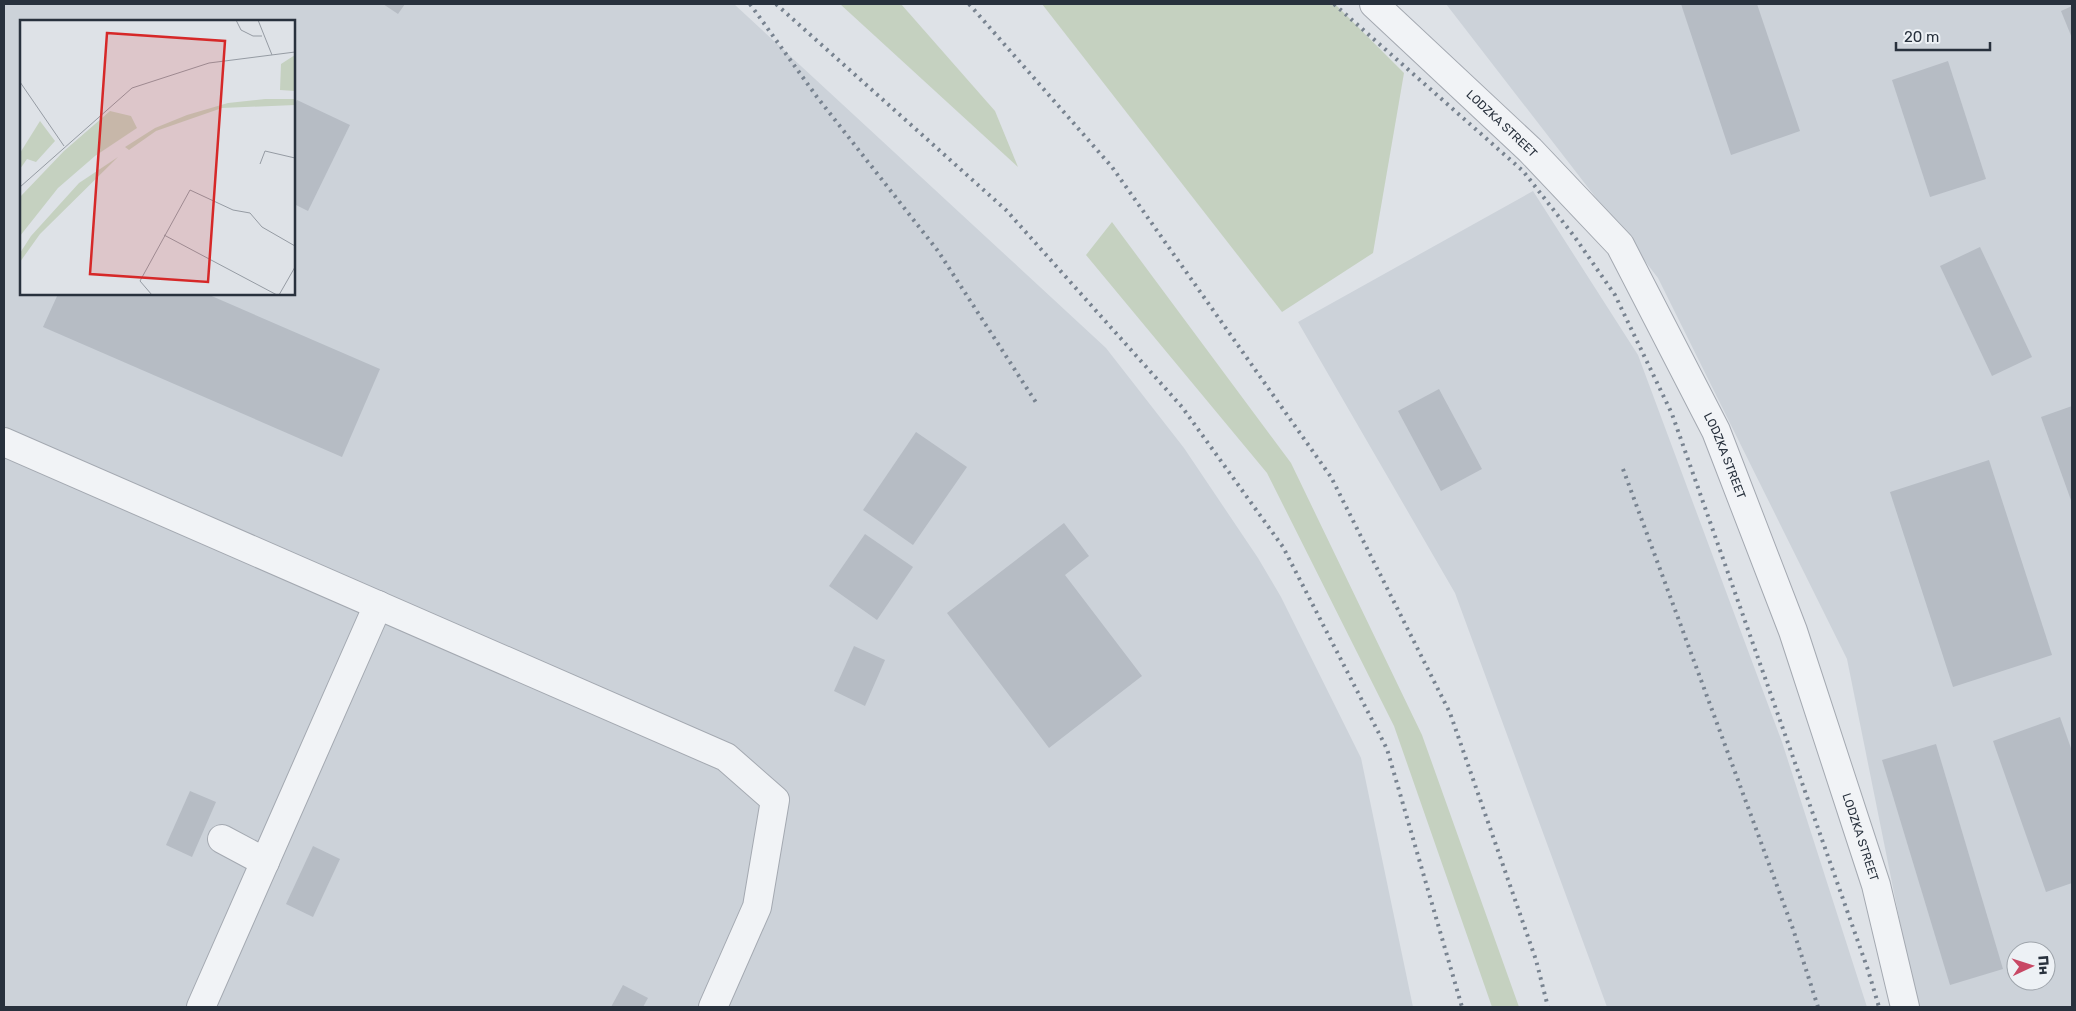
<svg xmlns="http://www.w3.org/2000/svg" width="2076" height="1011" viewBox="0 0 2076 1011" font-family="Rubik,sans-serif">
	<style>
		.built { fill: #ccd2d9; fill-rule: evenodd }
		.green { fill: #c5d1c0 }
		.building { fill: #b6bcc4 }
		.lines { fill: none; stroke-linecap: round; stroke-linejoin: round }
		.minor-casing { stroke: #a4a9b1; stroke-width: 30 }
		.minor { stroke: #f1f3f6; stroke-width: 28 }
		.rail { stroke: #788390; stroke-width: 4; stroke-dasharray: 2.5 5; stroke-linecap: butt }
		.labels { text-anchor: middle; stroke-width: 5; stroke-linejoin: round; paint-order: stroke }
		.street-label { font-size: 12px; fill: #28313d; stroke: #edf1f5 }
		.inset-road { fill: none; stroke: #959ba3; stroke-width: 1 }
		.view { fill: #d62828; fill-opacity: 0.15; stroke: #d62828; stroke-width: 2.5 }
		.inset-edge { fill: none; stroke: #28313d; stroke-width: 2.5 }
	</style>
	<rect width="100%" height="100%" fill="#dee2e7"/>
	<!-- built -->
	<g class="built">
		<path d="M4 4H734L1106 348 1184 448 1258 558 1281 597 1361 758 1413 1007H4ZM21 21H294V294H21Z"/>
		<path d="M1446 4H2072V1007H1917L1847 659 1658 278ZM2016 951H2046V981H2016Z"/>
		<polygon points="1533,191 1638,355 1782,742 1867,1007 1607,1007 1455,593 1298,322"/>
	</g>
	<!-- green -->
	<g class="green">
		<polygon points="840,4 901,4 995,111 1018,167"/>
		<polygon points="1042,4 1335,4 1404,73 1373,253 1282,312"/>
		<polygon points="1112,222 1291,463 1422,735 1519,1007 1492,1007 1394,726 1267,473 1086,255"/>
	</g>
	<!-- building -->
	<g class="building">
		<polygon points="383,4 405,4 398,14"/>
		<polygon points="1681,4 1757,4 1800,131 1731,155"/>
		<polygon points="2072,6 2072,38 2061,11"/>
		<polygon points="1948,61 1986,179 1930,197 1892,80"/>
		<polygon points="297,100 350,125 308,211 294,204 294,106"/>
		<polygon points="1980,247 2032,357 1992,376 1940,266"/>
		<polygon points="58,294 207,294 380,369 342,457 43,327"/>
		<polygon points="1439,389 1482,469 1441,491 1398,411"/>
		<polygon points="2072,406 2072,503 2041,417"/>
		<polygon points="916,432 967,467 913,545 863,510"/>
		<polygon points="1989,460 2052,655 1953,687 1890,492"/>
		<polygon points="1064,523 1089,556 1065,575 1142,676 1049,748 947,613"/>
		<polygon points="865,534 913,567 877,620 829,586"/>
		<polygon points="854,646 885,660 865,706 834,691"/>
		<polygon points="2060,717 2072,751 2072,883 2046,892 1993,741"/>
		<polygon points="1936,744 2003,969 1950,985 1882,760"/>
		<polygon points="190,791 216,802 192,857 166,845"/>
		<polygon points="313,846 340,859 313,917 286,904"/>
		<polygon points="623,985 648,998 643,1007 611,1007"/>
	</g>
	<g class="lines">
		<defs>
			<g id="minor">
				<path id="s1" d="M1374 4 1530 150 1620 245 1716 431 1793 631 1876 885 1905 1007"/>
				<polyline points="4,442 726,757 775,800 757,907 713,1007"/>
				<polyline points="222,839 265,862"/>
				<polyline points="201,1007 378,605"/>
			</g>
		</defs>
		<!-- minor casing -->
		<use href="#minor" class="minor-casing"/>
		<!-- minor -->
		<use href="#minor" class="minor"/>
		<!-- rail -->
		<g class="rail">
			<polyline points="750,4 817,97 938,251 1037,404"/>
			<polyline points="776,4 1006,210 1182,407 1283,547 1387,749 1462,1007"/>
			<polyline points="969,4 1112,167 1331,477 1450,713 1536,960 1548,1007"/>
			<polyline points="1334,4 1523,171 1574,236 1615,295 1672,414 1868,970 1879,1007"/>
			<polyline points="1623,469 1793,929 1818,1007"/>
		</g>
	</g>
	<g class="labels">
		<!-- street labels -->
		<g class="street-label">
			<text dy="4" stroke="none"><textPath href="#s1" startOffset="175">LODZKA STREET</textPath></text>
			<text dy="4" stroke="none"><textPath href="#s1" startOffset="580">LODZKA STREET</textPath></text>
			<text dy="4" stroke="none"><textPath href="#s1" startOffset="985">LODZKA STREET</textPath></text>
		</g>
	</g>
	<!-- overview -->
	<g transform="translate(20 20)">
		<rect width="275" height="275" fill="#dee2e7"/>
		<path d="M275 35V71L260 70 261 44ZM245 79H275V85L202 88 136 111 109 130 105 127 135 108 167 95 208 83ZM90 91 111 96 117 108 75 136 38 168 0 216V177L44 131ZM20 101 35 121 16 142 7 139 0 149V133ZM98 137 20 214 0 242V233L11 216 59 163Z" fill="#c5d1c0"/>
		<path class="inset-road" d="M216 0 221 10 233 16H242M238 0 252 35M0 62 44 126M240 144 245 131 275 138M0 167 112 68 189 43 275 32M144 215 257 275M132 275 120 261 170 170 213 190 230 193 242 207 275 226M259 275 275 247"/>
		<path class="view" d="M87 13 205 21 188 262 70 254Z"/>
		<rect width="275" height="275" class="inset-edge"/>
	</g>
	<!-- border -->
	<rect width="2076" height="1011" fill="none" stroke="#28313d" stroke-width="10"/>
	<!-- north arrow -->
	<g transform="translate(2031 966) rotate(86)"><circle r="24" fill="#edf1f5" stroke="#9ea4ab"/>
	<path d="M0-4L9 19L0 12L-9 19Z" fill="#c84865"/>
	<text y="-8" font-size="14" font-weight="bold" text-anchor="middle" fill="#28313d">Пн</text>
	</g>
	<!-- scale -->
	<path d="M1896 42v8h94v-8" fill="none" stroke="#28313d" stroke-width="2.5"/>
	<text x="1904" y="42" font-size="15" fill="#28313d" stroke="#edf1f5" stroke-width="4" paint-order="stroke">20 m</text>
</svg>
